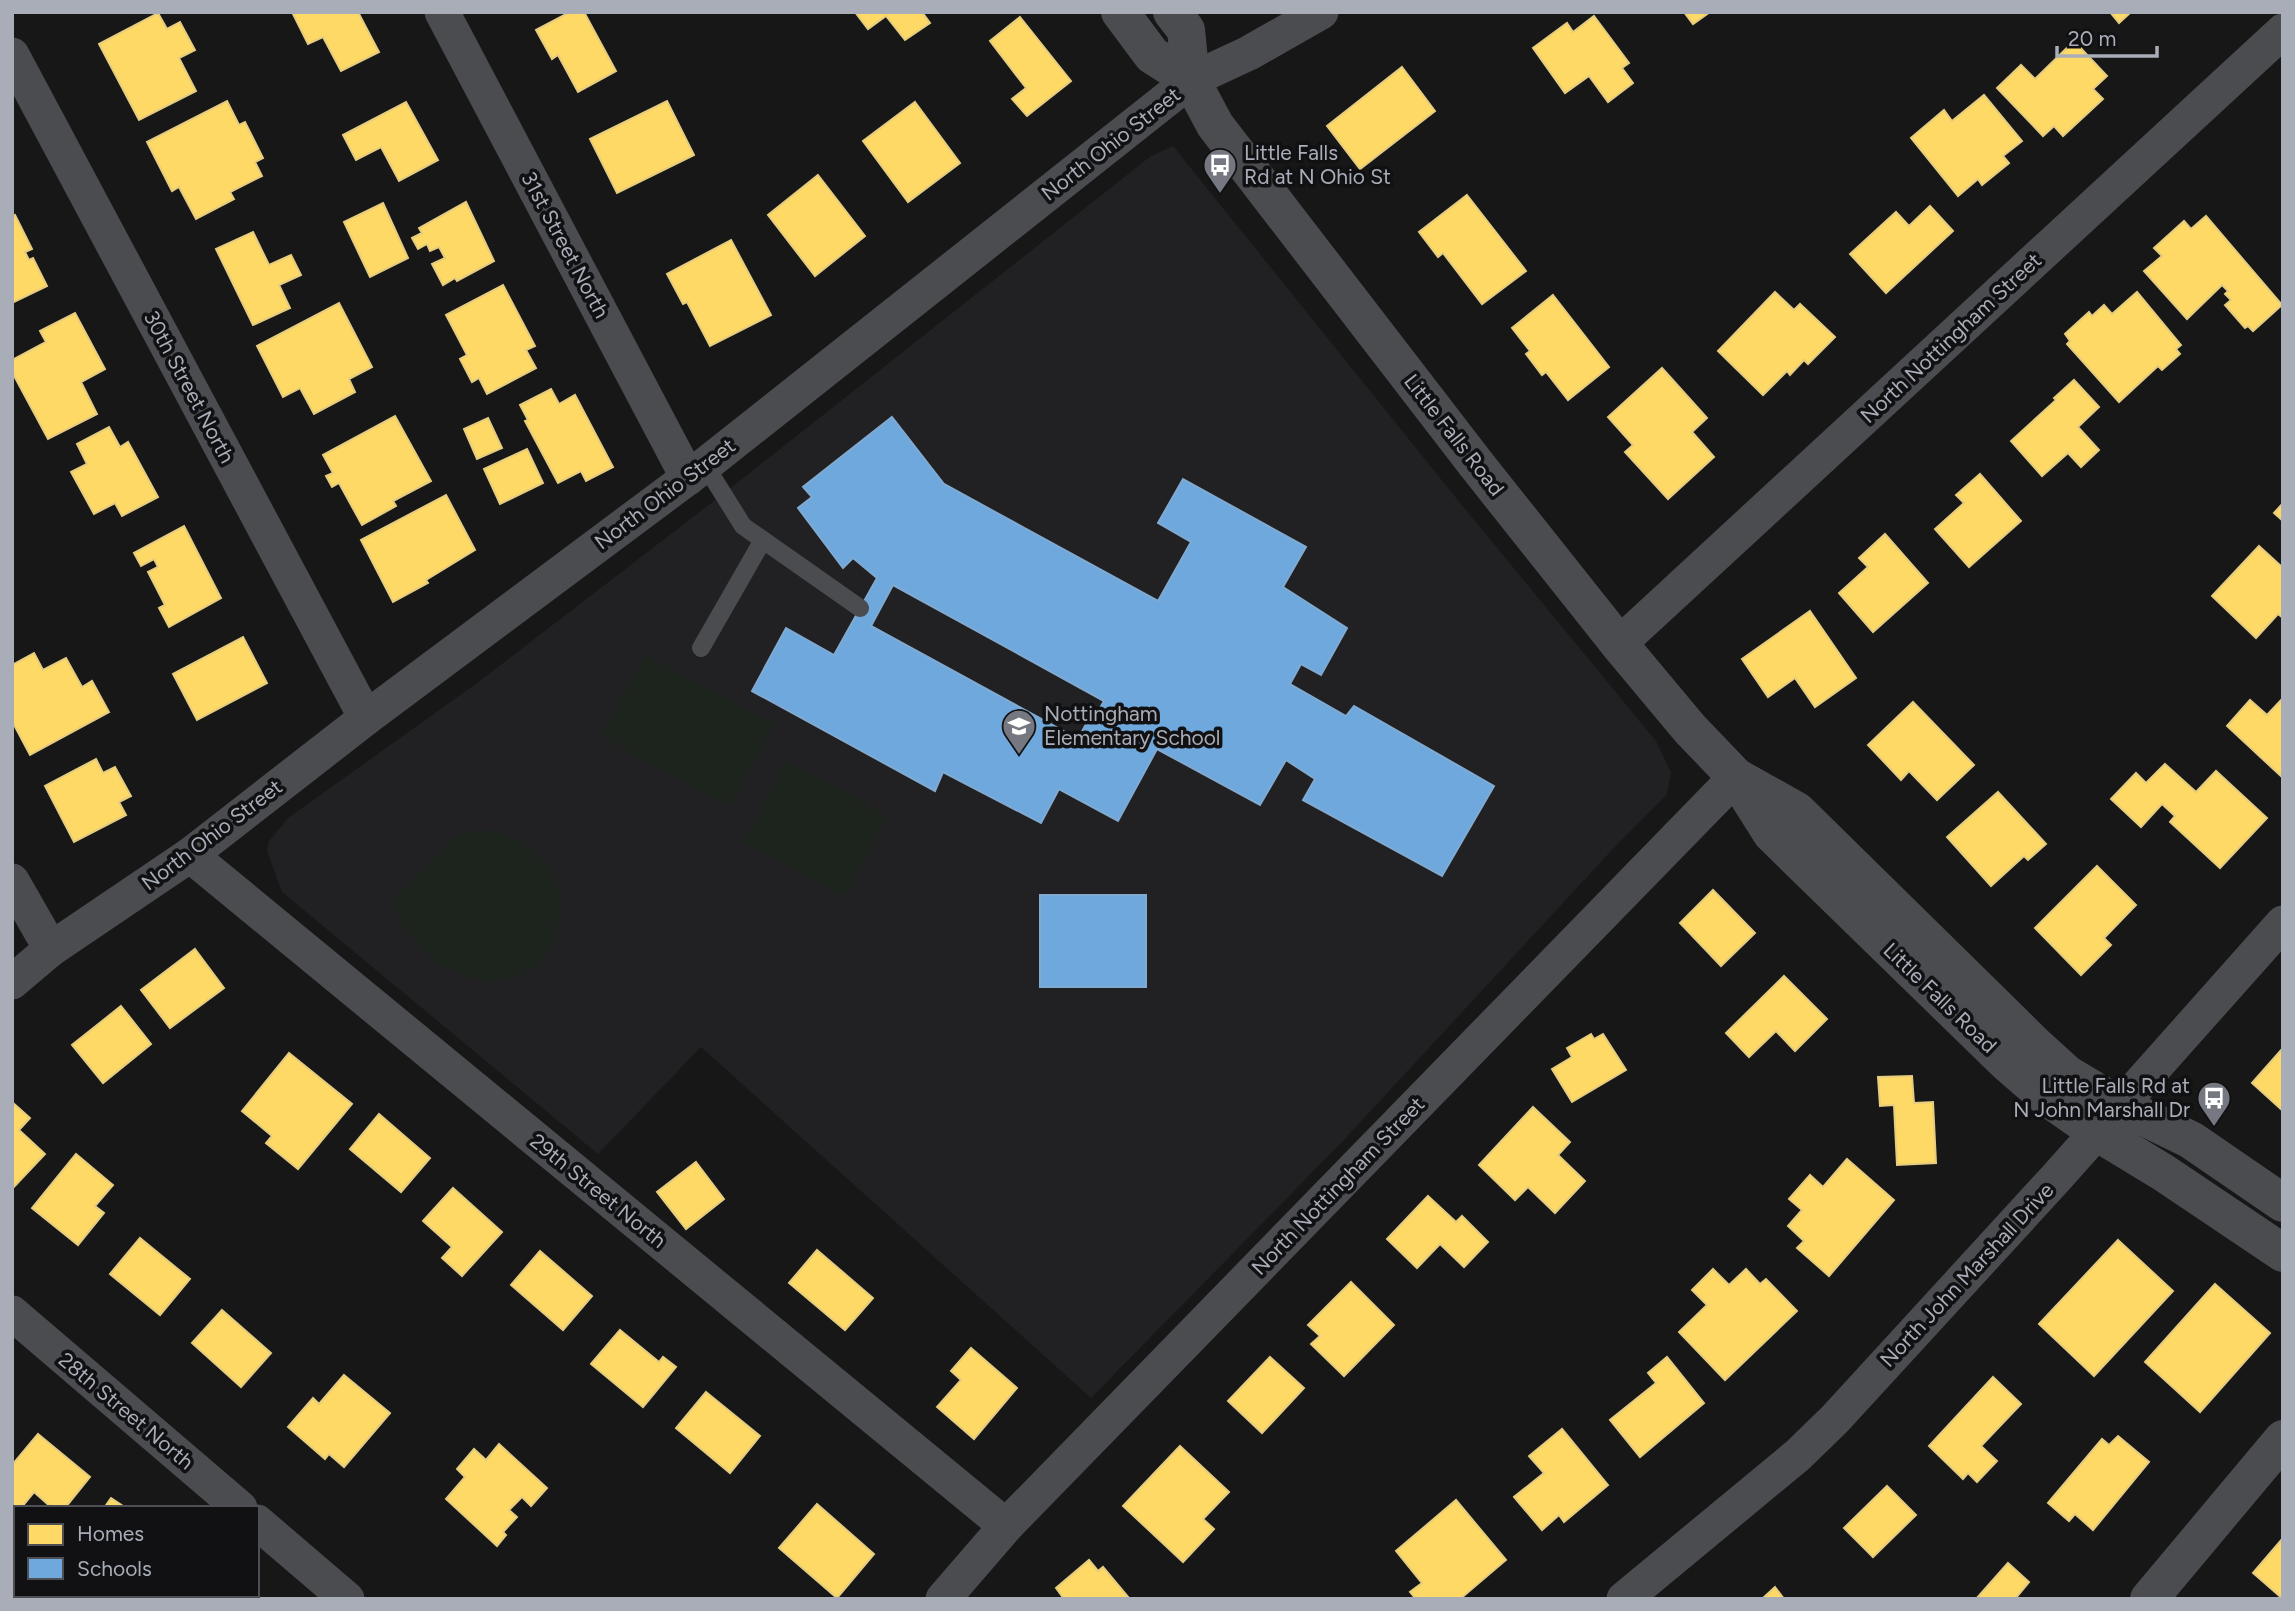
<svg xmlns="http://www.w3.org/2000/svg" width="2295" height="1611" viewBox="0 0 2295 1611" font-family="Figtree,sans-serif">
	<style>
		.built { fill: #212123 }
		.green { fill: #1d241e }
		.homes { fill: #ffd966; stroke: #e5cc7f; stroke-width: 2 }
		.schools { fill: #6fa8dc; stroke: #80aad1; stroke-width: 2; fill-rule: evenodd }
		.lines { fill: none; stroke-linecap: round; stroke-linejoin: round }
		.service { stroke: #4b4c50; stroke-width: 18 }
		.minor { stroke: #4b4c50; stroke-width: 35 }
		.tertiary { stroke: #4b4c50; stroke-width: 38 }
		.labels { text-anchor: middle; stroke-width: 7; stroke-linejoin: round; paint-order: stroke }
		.street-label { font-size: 21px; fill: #a8adb8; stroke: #111113 }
		.poi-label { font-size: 21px; fill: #a8adb8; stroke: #111113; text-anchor: start }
	</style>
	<rect width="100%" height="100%" fill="#171717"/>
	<!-- built -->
	<polygon class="built" points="1173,146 1461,504 1656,741 1671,772 1667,794 1611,851 1342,1142 1091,1398 701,1047 598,1154 282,892 267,851 269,841 288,818 477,683 723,494 1151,156"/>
	<!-- green -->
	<g class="green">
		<polygon points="646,654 774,725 729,807 601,736"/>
		<polygon points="786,762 888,816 844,897 744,842"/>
		<polygon points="489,830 520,841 547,864 559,889 560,916 554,944 539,965 519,976 488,982 458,973 436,963 402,926 393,899 458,834"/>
	</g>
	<!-- homes -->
	<g class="homes">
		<polygon points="292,12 358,12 379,52 341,71 323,37 308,44"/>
		<polygon points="570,12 584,12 616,71 578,92 558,55 552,59 536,30"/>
		<polygon points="855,12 922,12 930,23 905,40 886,16 868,29"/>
		<polygon points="1684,12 1710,12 1693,24"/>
		<polygon points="2110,12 2131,12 2119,23"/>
		<polygon points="158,13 167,29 180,22 195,50 179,58 196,91 139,120 99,44"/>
		<polygon points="1594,16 1629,63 1622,68 1633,83 1608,102 1589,76 1565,93 1533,48 1567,23 1573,32"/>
		<polygon points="1020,17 1071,81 1027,116 1012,99 1026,88 990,41"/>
		<polygon points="2074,41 2107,76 2093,89 2103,99 2063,136 2054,126 2043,136 1997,88 2021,65 2035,79"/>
		<polygon points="1402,67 1435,111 1360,169 1327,126"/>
		<polygon points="1984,95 2022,141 2003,156 2009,163 1982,185 1978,179 1958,196 1911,138 1944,110 1952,121"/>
		<polygon points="227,101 239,125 245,122 263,158 255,162 262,176 230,192 234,199 196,219 179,187 172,191 147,142"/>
		<polygon points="667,101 694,155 617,193 590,139"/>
		<polygon points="406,102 438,160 399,181 381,147 356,160 343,135"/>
		<polygon points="915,102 960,163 908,202 863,141"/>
		<polygon points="818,175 865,236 815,276 768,215"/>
		<polygon points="1467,195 1526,271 1482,304 1443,253 1438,257 1419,232"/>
		<polygon points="466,202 494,261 457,281 455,278 443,285 432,264 445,258 439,247 430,251 427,244 418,249 412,238 422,233 419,228"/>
		<polygon points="383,203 408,258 370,277 344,222"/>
		<polygon points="1930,206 1953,231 1886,293 1850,254 1896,212 1909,226"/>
		<polygon points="15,215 32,249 25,252 29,260 33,258 47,286 12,303 12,217"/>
		<polygon points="2206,216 2282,305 2253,331 2248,326 2245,328 2225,305 2231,300 2225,294 2228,291 2222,285 2187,319 2144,271 2162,256 2154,248 2184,221 2191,229"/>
		<polygon points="253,232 269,265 291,255 301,275 279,285 290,308 253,325 216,249"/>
		<polygon points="731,240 771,315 710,346 687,302 683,304 667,274"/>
		<polygon points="503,285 535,346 526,350 536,368 487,394 479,378 472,382 460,359 467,355 446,315"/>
		<polygon points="1775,292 1794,310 1800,304 1835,337 1808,364 1804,360 1790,375 1787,371 1763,395 1718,351"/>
		<polygon points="2137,292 2181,345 2176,349 2180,354 2162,370 2158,366 2119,402 2067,344 2070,341 2065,334 2089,312 2092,316 2104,305 2112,314"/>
		<polygon points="1553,295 1609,367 1568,400 1546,372 1542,375 1526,354 1530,351 1512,328"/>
		<polygon points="339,303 372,367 349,379 355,392 314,414 300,388 283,397 257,346"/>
		<polygon points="75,313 105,369 81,382 97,414 48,439 12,372 12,360 46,342 40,331"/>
		<polygon points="1662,368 1707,418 1692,432 1714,457 1668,499 1625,452 1633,445 1608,417"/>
		<polygon points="2074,380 2099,407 2078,427 2099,450 2081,467 2068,453 2042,476 2011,441 2056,400 2054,398"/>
		<polygon points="551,389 559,404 575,395 613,467 586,481 581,471 558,483 525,421 528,420 520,405"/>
		<polygon points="395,416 431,481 393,501 396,506 362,525 339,483 332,487 326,476 333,473 323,455"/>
		<polygon points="488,418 502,448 477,459 464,429"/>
		<polygon points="109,427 120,447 128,442 158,497 122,516 115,503 94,514 71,472 87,464 77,444"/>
		<polygon points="527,449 543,483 500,504 484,469"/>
		<polygon points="1980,474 2021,521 1969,567 1935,529 1964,503 1956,495"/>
		<polygon points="446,495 475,550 426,580 428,583 393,602 361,540"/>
		<polygon points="2283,503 2283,521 2274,513"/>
		<polygon points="184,526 221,598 169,627 159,608 165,605 148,572 158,567 154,559 141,566 134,553"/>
		<polygon points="1885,534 1928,583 1873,632 1839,593 1868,567 1859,558"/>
		<polygon points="2259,546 2283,568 2283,618 2278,614 2256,638 2212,596"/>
		<polygon points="1810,611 1856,678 1815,707 1795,678 1768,697 1742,659"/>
		<polygon points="243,637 267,683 197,720 173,674"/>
		<polygon points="34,653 43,670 66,658 82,687 92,681 109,712 30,755 12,721 12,665"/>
		<polygon points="2283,698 2283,778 2227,726 2250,700 2267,715"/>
		<polygon points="1913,702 1974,765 1937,800 1909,771 1901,780 1868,745"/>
		<polygon points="96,759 103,773 115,767 131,796 119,802 126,815 74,842 45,786"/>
		<polygon points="2165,764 2196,792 2216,771 2267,818 2220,868 2170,822 2175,816 2162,804 2141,827 2111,799 2136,773 2146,783"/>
		<polygon points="1998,792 2046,844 2028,860 2024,856 1991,886 1947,837"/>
		<polygon points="2097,866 2136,905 2104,938 2111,945 2081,975 2035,928"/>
		<polygon points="1713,890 1755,933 1721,966 1680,923"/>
		<polygon points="195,949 224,988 170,1028 141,990"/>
		<polygon points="1784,976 1827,1019 1795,1051 1776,1031 1749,1057 1726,1033"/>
		<polygon points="121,1006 151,1044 103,1083 72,1045"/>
		<polygon points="1591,1034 1594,1039 1603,1034 1626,1070 1572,1102 1552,1069 1572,1057 1567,1048"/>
		<polygon points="2283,1048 2283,1111 2252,1083"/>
		<polygon points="289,1053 352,1104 298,1169 266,1143 272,1136 242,1111"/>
		<polygon points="1912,1076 1914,1103 1933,1102 1936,1163 1897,1165 1894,1105 1880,1106 1878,1077"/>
		<polygon points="12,1102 30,1118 19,1130 45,1154 12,1189"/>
		<polygon points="1533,1107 1570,1142 1558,1155 1585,1181 1555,1213 1528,1187 1515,1200 1479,1165"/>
		<polygon points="379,1114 430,1158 401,1192 350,1149"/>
		<polygon points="76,1154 113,1185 95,1206 104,1213 78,1245 32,1208"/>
		<polygon points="1847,1159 1894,1200 1829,1276 1797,1248 1804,1241 1788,1226 1802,1210 1789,1199 1810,1175 1823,1187"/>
		<polygon points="696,1162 724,1199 686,1229 657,1192"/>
		<polygon points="453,1188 502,1232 462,1276 442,1258 452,1247 423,1221"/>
		<polygon points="1428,1196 1456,1222 1462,1216 1488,1242 1464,1267 1440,1244 1417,1268 1387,1239"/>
		<polygon points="140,1238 190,1279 160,1315 110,1274"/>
		<polygon points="2118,1240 2173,1291 2094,1376 2039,1324"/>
		<polygon points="817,1250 873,1298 845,1330 789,1283"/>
		<polygon points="540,1251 592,1296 563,1330 511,1285"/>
		<polygon points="1713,1269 1729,1285 1746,1269 1760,1284 1766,1279 1797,1311 1725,1380 1679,1332 1707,1305 1692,1290"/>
		<polygon points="1351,1282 1394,1325 1344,1376 1311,1344 1320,1336 1308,1325"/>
		<polygon points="2215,1284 2270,1333 2200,1412 2145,1362"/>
		<polygon points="222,1310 271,1353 241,1387 192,1343"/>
		<polygon points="620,1330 659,1362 663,1357 676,1367 643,1407 591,1364"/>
		<polygon points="971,1348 1017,1388 974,1439 937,1407 961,1380 951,1371"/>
		<polygon points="1270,1357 1304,1388 1262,1433 1228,1401"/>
		<polygon points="1667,1357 1704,1403 1640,1457 1610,1420 1656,1383 1648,1373"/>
		<polygon points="344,1375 390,1413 344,1467 329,1454 325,1459 288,1427 313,1398 319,1404"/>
		<polygon points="1993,1377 2021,1404 1981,1446 1997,1461 1977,1482 1968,1473 1963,1479 1929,1446"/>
		<polygon points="706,1392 760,1436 730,1473 676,1428"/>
		<polygon points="1562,1429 1608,1485 1564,1522 1559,1515 1542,1530 1514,1497 1544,1473 1529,1456"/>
		<polygon points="38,1434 90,1477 65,1508 52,1508 34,1492 21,1508 16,1508 15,1514 12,1512 12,1465"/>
		<polygon points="2118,1436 2149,1462 2093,1530 2075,1514 2069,1521 2048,1503 2102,1439 2109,1445"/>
		<polygon points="499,1444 547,1488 531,1506 522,1497 509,1510 517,1517 503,1532 506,1535 497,1546 446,1499 465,1477 457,1469 474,1449 486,1460"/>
		<polygon points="1180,1446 1229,1492 1203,1519 1214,1529 1183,1562 1123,1506"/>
		<polygon points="1887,1486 1916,1515 1873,1557 1844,1528"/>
		<polygon points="111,1498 126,1508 104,1508"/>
		<polygon points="1456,1500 1506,1560 1460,1599 1416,1599 1410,1592 1422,1583 1396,1551"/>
		<polygon points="817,1504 874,1554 837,1598 779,1548"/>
		<polygon points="2283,1538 2283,1599 2253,1573"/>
		<polygon points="1089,1560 1098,1571 1103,1567 1129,1598 1064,1599 1056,1588"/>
		<polygon points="2008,1563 2029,1582 2015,1599 1976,1599"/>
		<polygon points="1775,1587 1784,1599 1762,1599"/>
		<polygon points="205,1595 228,1595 232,1599 202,1599"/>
	</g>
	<!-- schools -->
	<g class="schools">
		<path d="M892 417 944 484 1158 601 1191 542 1158 523 1183 479 1306 547 1283 587 1347 628 1321 675 1301 664 1290 684 1346 716 1354 706 1494 786 1442 876 1303 800 1315 779 1286 760 1260 805 1157 749 1118 821 1059 789 1041 823 943 772 935 791 752 691 786 628 834 655 877 578 853 558 843 568 798 508 812 497 803 487ZM893 585 1104 701 1096 715 1092 713 1078 739 871 626Z"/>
		<rect x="1040" y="895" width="106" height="92"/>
	</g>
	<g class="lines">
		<!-- service -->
		<g class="service">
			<polyline points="705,465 743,526 860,608"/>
			<polyline points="701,648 763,540"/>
		</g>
		<!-- minor -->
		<g class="minor">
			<polyline points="442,12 688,478"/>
			<polyline points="12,55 366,718"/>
			<polyline points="1619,644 2283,31"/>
			<polyline points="190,855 1006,1526"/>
			<polyline points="12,881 51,949"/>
			<polyline points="12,982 51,949 190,855 366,718 705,465 1191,80 1249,53 1321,12"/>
			<polyline points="12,1313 240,1508"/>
			<polyline points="257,1522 347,1599"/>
			<polyline points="943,1599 1006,1526 1736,777"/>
			<polyline points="1624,1599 1798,1455 1835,1419 2056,1178 2283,923"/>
		</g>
		<!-- tertiary -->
		<g class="tertiary">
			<polyline points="1120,12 1152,55 1191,80"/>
			<polyline points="1172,12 1186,30 1191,80 1215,125 1476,464 1619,644 1690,729 1736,777 1772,834 2007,1063 2045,1096 2095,1131 2164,1173 2283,1253"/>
			<polyline points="1740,779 1797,811 2034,1044 2067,1074 2119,1105 2191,1140 2283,1203"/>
			<polyline points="2149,1599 2283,1439"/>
		</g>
	</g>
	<!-- icons -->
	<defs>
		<symbol id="bus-pin" viewBox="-11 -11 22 30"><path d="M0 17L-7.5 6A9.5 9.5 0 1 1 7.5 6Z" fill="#757880" stroke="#111113"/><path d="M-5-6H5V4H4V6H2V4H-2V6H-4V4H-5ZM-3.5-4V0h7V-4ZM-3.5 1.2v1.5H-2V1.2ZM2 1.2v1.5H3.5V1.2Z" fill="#fff"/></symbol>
		<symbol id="school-pin" viewBox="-11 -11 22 30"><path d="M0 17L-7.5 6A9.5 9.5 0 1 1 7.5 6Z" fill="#757880" stroke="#111113"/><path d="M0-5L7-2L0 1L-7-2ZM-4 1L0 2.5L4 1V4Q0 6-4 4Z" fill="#fff"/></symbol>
	</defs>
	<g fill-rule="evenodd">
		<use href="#bus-pin" x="1201" y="146" width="38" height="52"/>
		<use href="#school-pin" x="1000" y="707" width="38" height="52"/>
		<use href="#bus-pin" x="2195" y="1079" width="38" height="52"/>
	</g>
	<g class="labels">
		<!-- street labels -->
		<g class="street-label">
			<text transform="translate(1111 144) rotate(-38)" y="7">North Ohio Street</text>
			<text transform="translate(565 245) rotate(62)" y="7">31st Street North</text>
			<text transform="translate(1951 338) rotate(-43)" y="7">North Nottingham Street</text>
			<text transform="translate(189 387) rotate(62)" y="7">30th Street North</text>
			<text transform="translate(1454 435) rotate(52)" y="7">Little Falls Road</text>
			<text transform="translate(665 494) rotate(-37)" y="7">North Ohio Street</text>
			<text transform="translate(212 835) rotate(-37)" y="7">North Ohio Street</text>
			<text transform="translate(1940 998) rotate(44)" y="7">Little Falls Road</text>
			<text transform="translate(1338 1186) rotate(-46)" y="7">North Nottingham Street</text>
			<text transform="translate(598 1191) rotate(39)" y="7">29th Street North</text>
			<text transform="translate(1967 1275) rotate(-47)" y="7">North John Marshall Drive</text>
			<text transform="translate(126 1411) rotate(40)" y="7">28th Street North</text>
		</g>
		<!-- poi labels -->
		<g class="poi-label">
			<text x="1244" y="160">Little Falls<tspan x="1244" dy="24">Rd at N Ohio St</tspan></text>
			<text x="1044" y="721">Nottingham<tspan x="1044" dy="24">Elementary School</tspan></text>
			<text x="2190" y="1093" text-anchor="end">Little Falls Rd at<tspan x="2190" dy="24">N John Marshall Dr</tspan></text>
		</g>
	</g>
	<!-- border -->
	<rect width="2295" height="1611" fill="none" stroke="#a8adb8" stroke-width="28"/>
	<!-- legend -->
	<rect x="14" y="1506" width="245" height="91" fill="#111113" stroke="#4d4f55" stroke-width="2"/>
	<rect x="28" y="1524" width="35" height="21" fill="#ffd966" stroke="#4d4f55" stroke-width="2"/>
	<text x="77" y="1541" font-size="21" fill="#a8adb8">Homes</text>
	<rect x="28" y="1558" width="35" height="21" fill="#6fa8dc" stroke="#4d4f55" stroke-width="2"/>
	<text x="77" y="1576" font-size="21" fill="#a8adb8">Schools</text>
	<!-- scale -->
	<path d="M2057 46v10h100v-10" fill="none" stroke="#a8adb8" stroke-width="3.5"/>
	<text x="2068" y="46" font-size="21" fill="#a8adb8" stroke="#111113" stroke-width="5" paint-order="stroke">20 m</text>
</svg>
